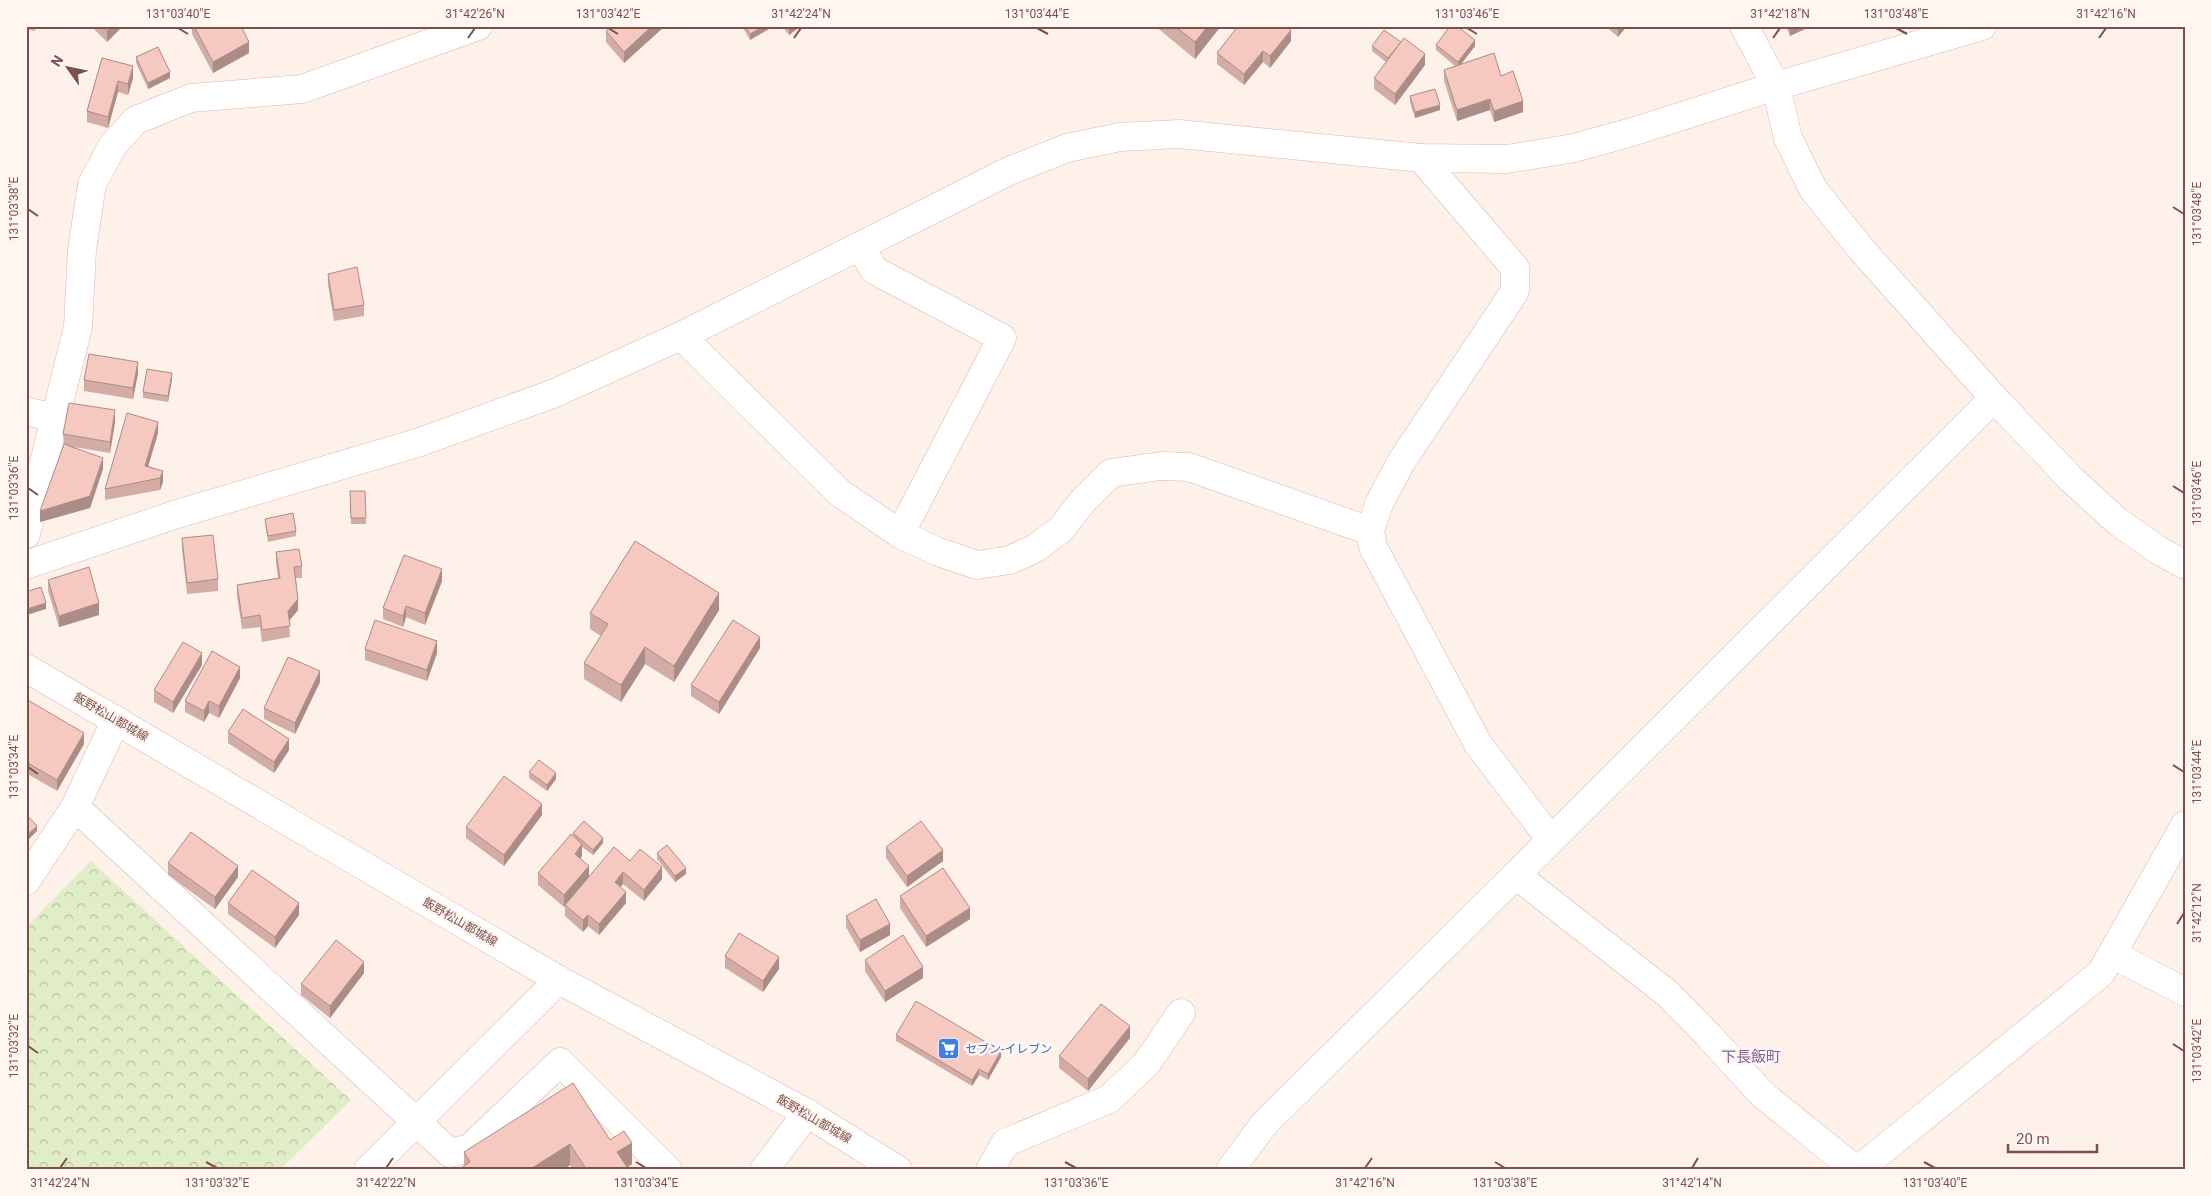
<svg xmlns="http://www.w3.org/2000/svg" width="2211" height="1196" viewBox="0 0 2211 1196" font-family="Roboto,'Noto Sans JP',sans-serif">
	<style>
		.park { fill: url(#park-crowns) }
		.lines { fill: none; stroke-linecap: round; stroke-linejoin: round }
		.street-casing { stroke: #d4b7b1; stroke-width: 29 }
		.secondary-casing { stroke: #d9b8b0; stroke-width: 29 }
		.street { stroke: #fff; stroke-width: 28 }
		.secondary { stroke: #fff; stroke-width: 28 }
		.wall { fill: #d3aca5 }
		.shaded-wall { fill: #ac8c86 }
		.building { fill: #f5c8c0; stroke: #ac8c86 }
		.ticks { fill: none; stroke: #7b504a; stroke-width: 2 }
		.labels { text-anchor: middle; stroke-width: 5; stroke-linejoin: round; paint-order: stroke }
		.street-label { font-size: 12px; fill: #7b504a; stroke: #fff6f2 }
		.shop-label { font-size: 12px; fill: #366cbe; stroke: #fff6f2; text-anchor: start }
		.quarter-label { font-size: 15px; fill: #7e679e; stroke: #fff6f2 }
		.neatline { fill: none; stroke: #7b504a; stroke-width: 2 }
		.ticks-label { font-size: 12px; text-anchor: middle; fill: #7b504a }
	</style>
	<defs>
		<pattern id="park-crowns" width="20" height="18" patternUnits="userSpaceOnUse" patternTransform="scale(1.25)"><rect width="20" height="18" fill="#e0edc6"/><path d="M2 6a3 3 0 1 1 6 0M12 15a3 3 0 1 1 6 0" fill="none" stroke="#bbc2a3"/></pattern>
	</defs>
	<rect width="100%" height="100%" fill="#fef1ea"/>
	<!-- park -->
	<polygon class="park" points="91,861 351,1100 280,1170 26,1170 26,927"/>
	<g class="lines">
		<defs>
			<g id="street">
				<polyline points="1421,158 1515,268 1515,291 1401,462 1379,504 1370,531 1373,547 1478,744 1551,840"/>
				<polyline points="860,246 874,270 1002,338 900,534"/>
				<polyline points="681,336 840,493 900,534 936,551 977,565 1010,560 1036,548 1061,529 1083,501 1111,473 1161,466 1189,467 1370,531"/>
				<polyline points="26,411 55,418"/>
				<polyline points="26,534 78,327 82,250 92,184 113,145 136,120 191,98 302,89 478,26"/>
				<polyline points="116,720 75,807 450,1153 470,1148 560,1062 668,1170"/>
				<polyline points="1516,875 1668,994 1708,1035 1762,1094 1856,1170"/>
				<polyline points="26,881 75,807"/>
				<polyline points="2112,954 2185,992"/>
				<polyline points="764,1170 807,1113"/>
				<polyline points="990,1170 1005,1143 1109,1099 1146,1064 1181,1013"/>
				<polyline points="1230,1170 1264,1124 1516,875 1994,398"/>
				<polyline points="1858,1170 2101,973 2185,825"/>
			</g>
			<g id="secondary">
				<polyline points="1744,26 1776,86 1788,138 1813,189 1861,249 1994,398 2071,479 2117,521 2158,550 2185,565"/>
				<polyline points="26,565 177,514 417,443 555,393 681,336 1009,171 1067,148 1120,137 1179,134 1421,158 1507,159 1574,148 1632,132 1776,86 1982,26"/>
				<polyline points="26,668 559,980 807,1113 898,1170"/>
				<polyline points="368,1170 559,980"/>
			</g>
		</defs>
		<!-- street casing -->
		<use href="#street" class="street-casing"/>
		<!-- secondary casing -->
		<use href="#secondary" class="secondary-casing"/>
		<!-- street -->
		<use href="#street" class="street"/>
		<!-- secondary -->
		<use href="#secondary" class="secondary"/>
	</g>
	<!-- wall -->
	<g class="wall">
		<polygon points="26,26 36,26 35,31 26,29"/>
		<polygon points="91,26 123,26 107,42"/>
		<polygon points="192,26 241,26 249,53 213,73 192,34"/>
		<polygon points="611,26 665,26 624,63 606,42 606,31"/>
		<polygon points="742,26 774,26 750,40"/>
		<polygon points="782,26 801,26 789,35"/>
		<polygon points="1155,26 1221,26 1195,59"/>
		<polygon points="1605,26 1627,26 1618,37"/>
		<polygon points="1786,26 1811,26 1790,36"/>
		<polygon points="1291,41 1270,68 1263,62 1244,85 1217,64 1217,53"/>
		<polygon points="1436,45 1475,46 1461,64 1501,76 1523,112 1494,122 1490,110 1457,121 1444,81 1444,70 1455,66 1436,50"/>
		<polygon points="1372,46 1425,65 1395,105 1374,89 1374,78 1386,62 1372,51"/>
		<polygon points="136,57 170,78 148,89 136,63"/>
		<polygon points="102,58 133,78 128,95 118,92 108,128 87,122 87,111"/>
		<polygon points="1410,96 1440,110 1415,118 1410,102"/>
		<polygon points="328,274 364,305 364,316 334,321 328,285"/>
		<polygon points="138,373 133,399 84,391 84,380"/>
		<polygon points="172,379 168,402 143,398 143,392"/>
		<polygon points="115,422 110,453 74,447 103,469 90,508 40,522 64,446 63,434"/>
		<polygon points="158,433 148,466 163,471 163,482 160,490 105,500 105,489"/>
		<polygon points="350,491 365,491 366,524 351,524"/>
		<polygon points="265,519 296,531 296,536 268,542 265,524"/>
		<polygon points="182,538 218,579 218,591 187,594 182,549"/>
		<polygon points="276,552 302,566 302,578 296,578 298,610 289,621 290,637 262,642 260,627 242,629 237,596 237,585 278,578 276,563"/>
		<polygon points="48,580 99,615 59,627 48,591"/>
		<polygon points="442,581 425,625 406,617 403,627 383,619 383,608"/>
		<polygon points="719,610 674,682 645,664 621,702 584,679 584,663 601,636 590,629 590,613"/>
		<polygon points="760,648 719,714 691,696 691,685"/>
		<polygon points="365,649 437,653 427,681 365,660"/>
		<polygon points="202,665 173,713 154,702 154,690"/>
		<polygon points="240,678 219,718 209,713 204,722 185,712 185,701"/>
		<polygon points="320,682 295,734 264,719 264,708"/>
		<polygon points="26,699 84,744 57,791 26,773"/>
		<polygon points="228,732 289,750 274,773 228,743"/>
		<polygon points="529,772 556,779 547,791 529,778"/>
		<polygon points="542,815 504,866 466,838 466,827"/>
		<polygon points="573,833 603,843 593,855 582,847 582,856 580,858 589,876 630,861 662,879 644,901 623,884 620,887 626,903 599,935 588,926 583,932 565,916 565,906 564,907 538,885 538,873 573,836"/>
		<polygon points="886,847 943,861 907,887 886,858"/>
		<polygon points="657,853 686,874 675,882 657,859"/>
		<polygon points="168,863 238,877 215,909 168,875"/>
		<polygon points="900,896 970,919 926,947 900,908"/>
		<polygon points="228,903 299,915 275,948 228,914"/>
		<polygon points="846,916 890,935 860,952 846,927"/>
		<polygon points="725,956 779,969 763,992 725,968"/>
		<polygon points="865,960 923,978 885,1002 865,971"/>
		<polygon points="364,973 330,1018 301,995 301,984"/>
		<polygon points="896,1035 1001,1057 988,1080 979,1075 972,1086 896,1041"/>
		<polygon points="1130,1038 1088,1091 1059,1068 1059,1056"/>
		<polygon points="610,1140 632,1164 627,1167 629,1170 573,1170 570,1165 563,1170 458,1170 464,1166 464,1152"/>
	</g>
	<!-- shaded-wall -->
	<g class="shaded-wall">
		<polygon points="112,26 123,26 107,42 107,31"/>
		<polygon points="652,26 665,26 624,63 624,52"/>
		<polygon points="764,26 774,26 750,40 750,34"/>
		<polygon points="789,26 801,26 789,35"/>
		<polygon points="1208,26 1221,26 1195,59 1195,42"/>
		<polygon points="1618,26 1627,26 1618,37"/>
		<polygon points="1790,26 1811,26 1790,36"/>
		<polygon points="1291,30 1291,41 1270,68 1270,56"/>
		<polygon points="1475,40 1475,46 1458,68 1458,62"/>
		<polygon points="249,42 249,53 213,73 213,62"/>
		<polygon points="1263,51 1263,62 1244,85 1244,74"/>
		<polygon points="1425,54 1425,65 1395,105 1395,94"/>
		<polygon points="133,66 133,78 128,95 128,84"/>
		<polygon points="170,72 170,78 148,89 148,83"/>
		<polygon points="118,81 118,92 108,128 108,117"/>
		<polygon points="1490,99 1490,110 1457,121 1457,110"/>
		<polygon points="1523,101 1523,112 1494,122 1494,111"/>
		<polygon points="1440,105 1440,110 1415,118 1415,112"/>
		<polygon points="138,362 138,373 133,399 133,388"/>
		<polygon points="172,373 172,379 168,402 168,396"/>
		<polygon points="115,410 115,422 110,453 110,442"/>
		<polygon points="158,422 158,433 145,477 145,466"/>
		<polygon points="103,458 103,469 90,508 40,522 40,511"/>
		<polygon points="163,471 163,482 160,490 160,478"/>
		<polygon points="442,569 442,581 425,625 425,613"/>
		<polygon points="719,593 719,610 674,682 674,666"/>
		<polygon points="298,599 298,610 288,622 288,611"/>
		<polygon points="46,603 46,609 27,615 27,609"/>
		<polygon points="99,603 99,615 59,627 59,616"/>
		<polygon points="406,606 406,617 403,627 403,616"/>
		<polygon points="760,637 760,648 719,714 719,702"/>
		<polygon points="437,641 437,653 427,681 427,670"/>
		<polygon points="645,647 645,664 621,702 621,685"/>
		<polygon points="202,653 202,665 173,713 173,702"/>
		<polygon points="240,667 240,678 219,718 219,706"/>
		<polygon points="320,671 320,682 295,734 295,723"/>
		<polygon points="209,701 209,713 204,722 204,711"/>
		<polygon points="84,733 84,744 57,791 57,780"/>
		<polygon points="289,739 289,750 274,773 274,762"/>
		<polygon points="556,773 556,779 547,791 547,785"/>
		<polygon points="542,804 542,815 504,866 504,855"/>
		<polygon points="37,826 37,831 26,842 26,836"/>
		<polygon points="603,838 603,843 593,855 593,850"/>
		<polygon points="582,844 582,856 575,865 575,854"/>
		<polygon points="943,850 943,861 907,887 907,876"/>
		<polygon points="238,866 238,877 215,909 215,897"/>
		<polygon points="589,866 589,877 564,907 564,895"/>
		<polygon points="662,867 662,879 644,901 644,890"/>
		<polygon points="686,868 686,874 675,882 675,876"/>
		<polygon points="623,872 623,884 615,893 615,882"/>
		<polygon points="626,892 626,903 599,935 599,924"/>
		<polygon points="299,903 299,915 275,948 275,937"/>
		<polygon points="970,908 970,919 926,947 926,936"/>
		<polygon points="588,915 588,926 583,932 583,920"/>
		<polygon points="890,924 890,935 860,952 860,940"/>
		<polygon points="779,957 779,969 763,992 763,981"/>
		<polygon points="364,962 364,973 330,1018 330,1006"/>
		<polygon points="923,967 923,978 885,1002 885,991"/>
		<polygon points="1130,1026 1130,1038 1088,1091 1088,1079"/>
		<polygon points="1001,1051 1001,1057 988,1080 988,1074"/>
		<polygon points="979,1069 979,1075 972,1086 972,1080"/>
		<polygon points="632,1143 632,1164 624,1170 617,1152"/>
		<polygon points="570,1144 570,1165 563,1170 529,1170"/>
	</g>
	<!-- building -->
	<g class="building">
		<polygon points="102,26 112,26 107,31"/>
		<polygon points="194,26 241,26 249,42 213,62"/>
		<polygon points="611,26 652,26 624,52 606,31"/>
		<polygon points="745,26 764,26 750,34"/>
		<polygon points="1175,26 1208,26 1195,42"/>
		<polygon points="1238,26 1286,26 1291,30 1270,56 1263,51 1244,74 1217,53"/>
		<polygon points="1450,26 1457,26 1475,40 1458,62 1436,45"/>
		<polygon points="1384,30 1401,42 1388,58 1372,46"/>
		<polygon points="1404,38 1425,54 1395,94 1374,78"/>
		<polygon points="158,47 170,72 148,83 136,57"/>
		<polygon points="1494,53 1501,76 1513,71 1523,101 1494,111 1490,99 1457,110 1444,70"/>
		<polygon points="102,58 133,66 128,84 118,81 108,117 87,111"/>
		<polygon points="1435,89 1440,105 1415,112 1410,96"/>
		<polygon points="357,267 364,305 334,310 328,274"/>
		<polygon points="89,354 138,362 133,388 84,380"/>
		<polygon points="147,369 172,373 168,396 143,392"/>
		<polygon points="69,403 115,410 110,442 63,434"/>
		<polygon points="127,413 158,422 145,466 163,471 160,478 105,489"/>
		<polygon points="64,444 103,458 90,496 40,511"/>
		<polygon points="350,491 365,491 366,518 351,518"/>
		<polygon points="293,513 296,531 268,536 265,519"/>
		<polygon points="213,535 218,579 187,583 182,538"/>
		<polygon points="635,541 719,593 674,666 645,647 621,685 584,663 608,624 590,613"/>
		<polygon points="299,549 302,566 294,567 298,599 288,611 290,626 262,630 260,615 242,618 237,585 280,578 276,552"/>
		<polygon points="404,555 442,569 425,613 406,606 403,616 383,608"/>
		<polygon points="89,567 99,603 59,616 48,580"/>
		<polygon points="41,587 46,603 27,609 26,592"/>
		<polygon points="375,620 437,641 427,670 365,649"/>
		<polygon points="733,620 760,637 719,702 691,685"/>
		<polygon points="183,642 202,653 173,702 154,690"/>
		<polygon points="212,651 240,667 219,706 209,701 204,711 185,701"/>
		<polygon points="288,657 320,671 295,723 264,708"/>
		<polygon points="26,699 84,733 57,780 26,762"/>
		<polygon points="243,709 289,739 274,762 228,732"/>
		<polygon points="539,760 556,773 547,785 529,772"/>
		<polygon points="504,776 542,804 504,855 466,827"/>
		<polygon points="26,814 37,826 26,836"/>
		<polygon points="584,821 603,838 593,850 573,833"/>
		<polygon points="921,821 943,850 907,876 886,847"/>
		<polygon points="191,832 238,866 215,897 168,863"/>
		<polygon points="571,834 582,844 575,854 589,866 564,895 538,873"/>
		<polygon points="667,845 686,868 675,876 657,853"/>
		<polygon points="614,847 630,861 640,849 662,867 644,890 623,872 615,882 626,892 599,924 588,915 583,920 565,905"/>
		<polygon points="943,868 970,908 926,936 900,896"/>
		<polygon points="252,870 299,903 275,937 228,903"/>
		<polygon points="876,899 890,924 860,940 846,916"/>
		<polygon points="739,933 779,957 763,981 725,956"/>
		<polygon points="903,935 923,967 885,991 865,960"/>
		<polygon points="336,940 364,962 330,1006 301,984"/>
		<polygon points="916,1001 1001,1051 988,1074 979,1069 972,1080 896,1035"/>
		<polygon points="1101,1004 1130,1026 1088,1079 1059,1056"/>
		<polygon points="573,1083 610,1140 624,1131 632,1143 617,1152 629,1170 587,1170 570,1144 529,1170 458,1170 470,1162 464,1152"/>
	</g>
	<!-- ticks -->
	<path class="ticks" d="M178 28 188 34M608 28 618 34M1037 28 1048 34M1467 28 1477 34M1896 28 1907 34M468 38 475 28M794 38 801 28M1773 38 1780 28M2099 38 2106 28M2173 207 2184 214M28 209 38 216M2173 486 2184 493M28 488 38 495M2173 765 2184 772M28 767 38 774M2177 924 2184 913M2173 1044 2184 1051M28 1046 38 1053M206 1162 217 1168M636 1162 646 1168M1065 1162 1076 1168M1495 1162 1505 1168M1924 1162 1935 1168M60 1168 67 1158M386 1168 393 1158M1365 1168 1372 1158M1692 1168 1698 1158"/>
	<!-- icons -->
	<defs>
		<symbol id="supermarket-square" viewBox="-11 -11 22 22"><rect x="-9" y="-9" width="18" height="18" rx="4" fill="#3f7fe0" stroke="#fff6f2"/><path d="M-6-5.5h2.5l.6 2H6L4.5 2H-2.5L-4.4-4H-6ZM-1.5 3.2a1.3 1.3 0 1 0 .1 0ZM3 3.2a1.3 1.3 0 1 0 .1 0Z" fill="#fff"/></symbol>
	</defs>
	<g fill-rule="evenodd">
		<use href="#supermarket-square" x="936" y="1036" width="25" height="25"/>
	</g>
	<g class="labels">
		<!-- street labels -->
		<g class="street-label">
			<text transform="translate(111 717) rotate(30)" y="4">飯野松山都城線</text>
			<text transform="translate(460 922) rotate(30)" y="4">飯野松山都城線</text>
			<text transform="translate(814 1119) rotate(30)" y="4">飯野松山都城線</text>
		</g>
		<!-- shop labels -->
		<g class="shop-label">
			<text x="965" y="1053">セブン-イレブン</text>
		</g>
		<!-- quarter labels -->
		<g class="quarter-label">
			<text x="1751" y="1062">下長飯町</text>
		</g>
	</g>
	<!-- border -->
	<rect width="2211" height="1196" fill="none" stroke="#fff6f2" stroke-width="55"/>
	<!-- north arrow -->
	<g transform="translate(68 68) rotate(303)" stroke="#fff6f2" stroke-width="4" paint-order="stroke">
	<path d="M0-4L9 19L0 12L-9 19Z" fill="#7b504a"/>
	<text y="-8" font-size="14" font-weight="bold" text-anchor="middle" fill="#7b504a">N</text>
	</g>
	<!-- scale -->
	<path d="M2008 1144v8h89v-8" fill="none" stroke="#7b504a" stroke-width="2.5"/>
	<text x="2016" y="1144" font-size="15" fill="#7b504a" stroke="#fff6f2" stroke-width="4" paint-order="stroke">20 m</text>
	<rect x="28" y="28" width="2156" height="1140" class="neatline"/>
	<g class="ticks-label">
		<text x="178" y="18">131°03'40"E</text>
		<text x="475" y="18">31°42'26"N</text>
		<text x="608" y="18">131°03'42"E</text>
		<text x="801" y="18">31°42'24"N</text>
		<text x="1037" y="18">131°03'44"E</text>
		<text x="1467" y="18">131°03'46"E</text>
		<text x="1780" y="18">31°42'18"N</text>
		<text x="1896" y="18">131°03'48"E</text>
		<text x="2106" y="18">31°42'16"N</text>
		<text transform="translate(14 209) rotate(-90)" y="4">131°03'38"E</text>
		<text transform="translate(2197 214) rotate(-90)" y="4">131°03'48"E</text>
		<text transform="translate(14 488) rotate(-90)" y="4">131°03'36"E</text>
		<text transform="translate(2197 493) rotate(-90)" y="4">131°03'46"E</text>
		<text transform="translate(14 767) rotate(-90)" y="4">131°03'34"E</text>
		<text transform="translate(2197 772) rotate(-90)" y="4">131°03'44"E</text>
		<text transform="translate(2197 913) rotate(-90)" y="4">31°42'12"N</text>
		<text transform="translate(14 1046) rotate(-90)" y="4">131°03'32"E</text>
		<text transform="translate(2197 1051) rotate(-90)" y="4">131°03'42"E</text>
		<text x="60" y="1187">31°42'24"N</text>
		<text x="217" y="1187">131°03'32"E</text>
		<text x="386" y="1187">31°42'22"N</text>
		<text x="646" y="1187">131°03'34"E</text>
		<text x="1076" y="1187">131°03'36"E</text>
		<text x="1365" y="1187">31°42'16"N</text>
		<text x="1505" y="1187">131°03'38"E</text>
		<text x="1692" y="1187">31°42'14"N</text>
		<text x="1935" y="1187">131°03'40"E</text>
	</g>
</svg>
